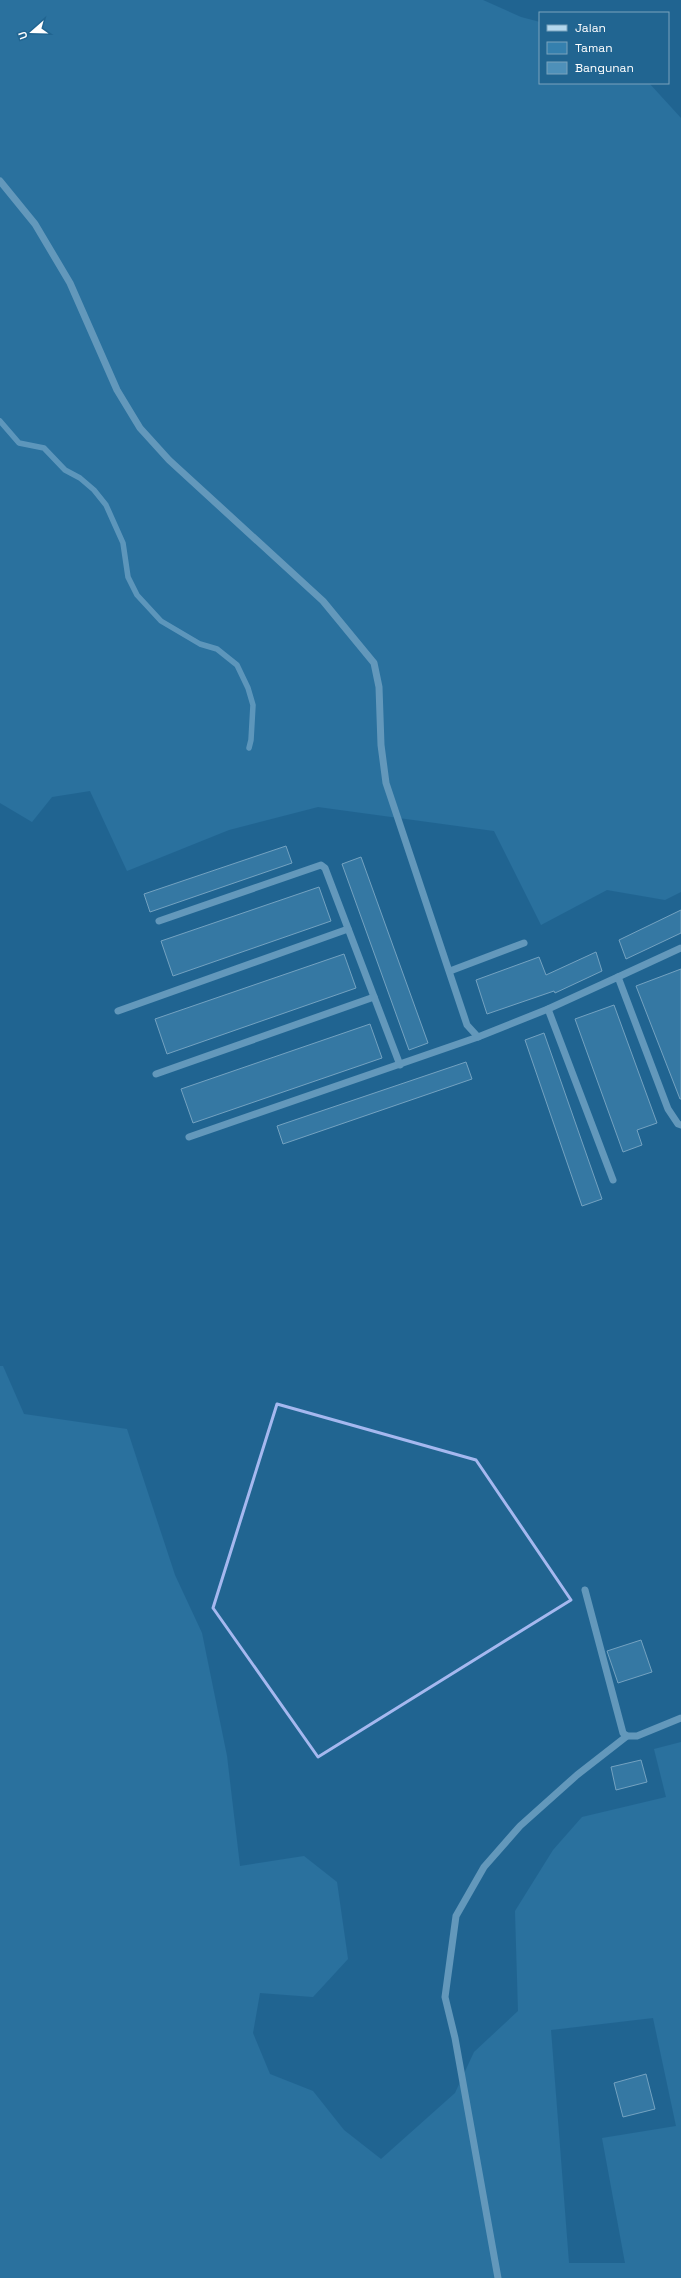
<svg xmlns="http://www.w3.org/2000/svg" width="681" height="2278" viewBox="0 0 681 2278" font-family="'Space Grotesk',sans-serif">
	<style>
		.green { fill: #3580ae; fill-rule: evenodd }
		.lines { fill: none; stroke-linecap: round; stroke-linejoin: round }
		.stream { stroke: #a7d3ee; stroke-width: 5.5 }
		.building { fill: #4e90b9; stroke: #d8edf9 }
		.minor { stroke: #b3d7ed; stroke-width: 7 }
		.marked { fill: none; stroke: #a5b8ef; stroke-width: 3; stroke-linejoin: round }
	</style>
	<rect width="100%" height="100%" fill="#216591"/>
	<!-- green -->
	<g class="green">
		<polygon points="0,0 483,0 521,17 540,22 540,83 649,83 681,118 681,892 665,900 607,890 541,925 494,831 318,807 229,830 127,871 90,791 52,797 32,822 0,803"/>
		<path d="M0 1366H3L24 1414 127 1429 175 1575 202 1633 227 1756 240 1866 304 1856 337 1882 348 1959 313 1997 260 1993 253 2033 270 2074 313 2091 344 2130 381 2159 455 2093 474 2052 518 2011 515 1911 553 1850 582 1817 666 1797 654 1749 681 1742V2278H0ZM653 2018 676 2126 602 2138 625 2263H569L551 2030Z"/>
	</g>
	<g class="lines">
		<!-- stream -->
		<polyline class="stream" points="0,421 19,443 44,448 65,470 80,478 94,490 106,505 123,543 128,577 137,595 161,621 200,644 217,649 237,665 248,688 253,705 251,740 249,748"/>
	</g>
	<!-- building -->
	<g class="building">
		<polygon points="286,846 292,863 150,912 144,894"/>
		<polygon points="361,857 428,1043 409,1050 342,864"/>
		<polygon points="319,887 331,921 173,976 161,941"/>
		<polygon points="681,910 681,933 626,959 619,940"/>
		<polygon points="596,952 602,971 555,993 554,991 487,1014 476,980 539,957 546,975"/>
		<polygon points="344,954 356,988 167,1054 155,1019"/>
		<polygon points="681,969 681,1099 680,1099 636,986"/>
		<polygon points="614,1005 657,1123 637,1130 642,1145 623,1152 575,1019"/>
		<polygon points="370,1024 382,1058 193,1123 181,1089"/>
		<polygon points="544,1033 602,1199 582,1206 525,1040"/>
		<polygon points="466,1062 472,1079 283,1144 277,1126"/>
		<polygon points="641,1640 652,1672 618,1683 607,1651"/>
		<polygon points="641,1760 647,1782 616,1790 611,1767"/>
		<polygon points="646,2074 655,2109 623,2117 614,2083"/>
	</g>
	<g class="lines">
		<!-- minor -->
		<g class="minor">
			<polyline points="0,181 35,224 70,283 117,390 140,428 169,460 323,601 374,663 379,687 381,745 386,783 467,1025 478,1037 548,1009 618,977 668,1109 678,1124 681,1125"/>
			<polyline points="159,921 321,865 325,868 400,1065"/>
			<polyline points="450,971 524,943"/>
			<polyline points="618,977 681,948"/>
			<polyline points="548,1009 613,1180"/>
			<polyline points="118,1011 348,929"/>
			<polyline points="156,1074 374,997"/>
			<polyline points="189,1137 478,1037"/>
			<polyline points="585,1590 623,1733 627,1736 637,1736 681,1718"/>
			<polyline points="498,2278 455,2038 445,1997 456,1916 484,1867 520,1826 577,1775 627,1736"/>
		</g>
	</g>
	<!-- marked area -->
	<path d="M0 0H681V2278H0ZM277 1404 476 1460 571 1600 318 1757 213 1608Z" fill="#216591" fill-opacity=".55" fill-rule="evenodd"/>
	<path class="marked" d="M277 1404 476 1460 571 1600 318 1757 213 1608Z"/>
	<!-- legend -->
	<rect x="539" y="12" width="130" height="72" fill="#216591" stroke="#7aa3bd"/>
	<rect x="547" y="25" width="20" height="6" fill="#b3d7ed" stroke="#7aa3bd"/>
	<text x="575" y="32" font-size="12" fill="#ffffff">Jalan</text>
	<rect x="547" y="42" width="20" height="12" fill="#3580ae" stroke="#7aa3bd"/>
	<text x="575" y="52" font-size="12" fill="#ffffff">Taman</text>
	<rect x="547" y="62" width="20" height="12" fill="#4e90b9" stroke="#7aa3bd"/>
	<text x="575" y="72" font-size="12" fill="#ffffff">Bangunan</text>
	<!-- north arrow -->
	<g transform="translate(32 32) rotate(250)" stroke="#216591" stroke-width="3" paint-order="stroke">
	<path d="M0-3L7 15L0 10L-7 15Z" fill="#ffffff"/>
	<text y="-6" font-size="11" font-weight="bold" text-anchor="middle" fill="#ffffff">U</text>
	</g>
</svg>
